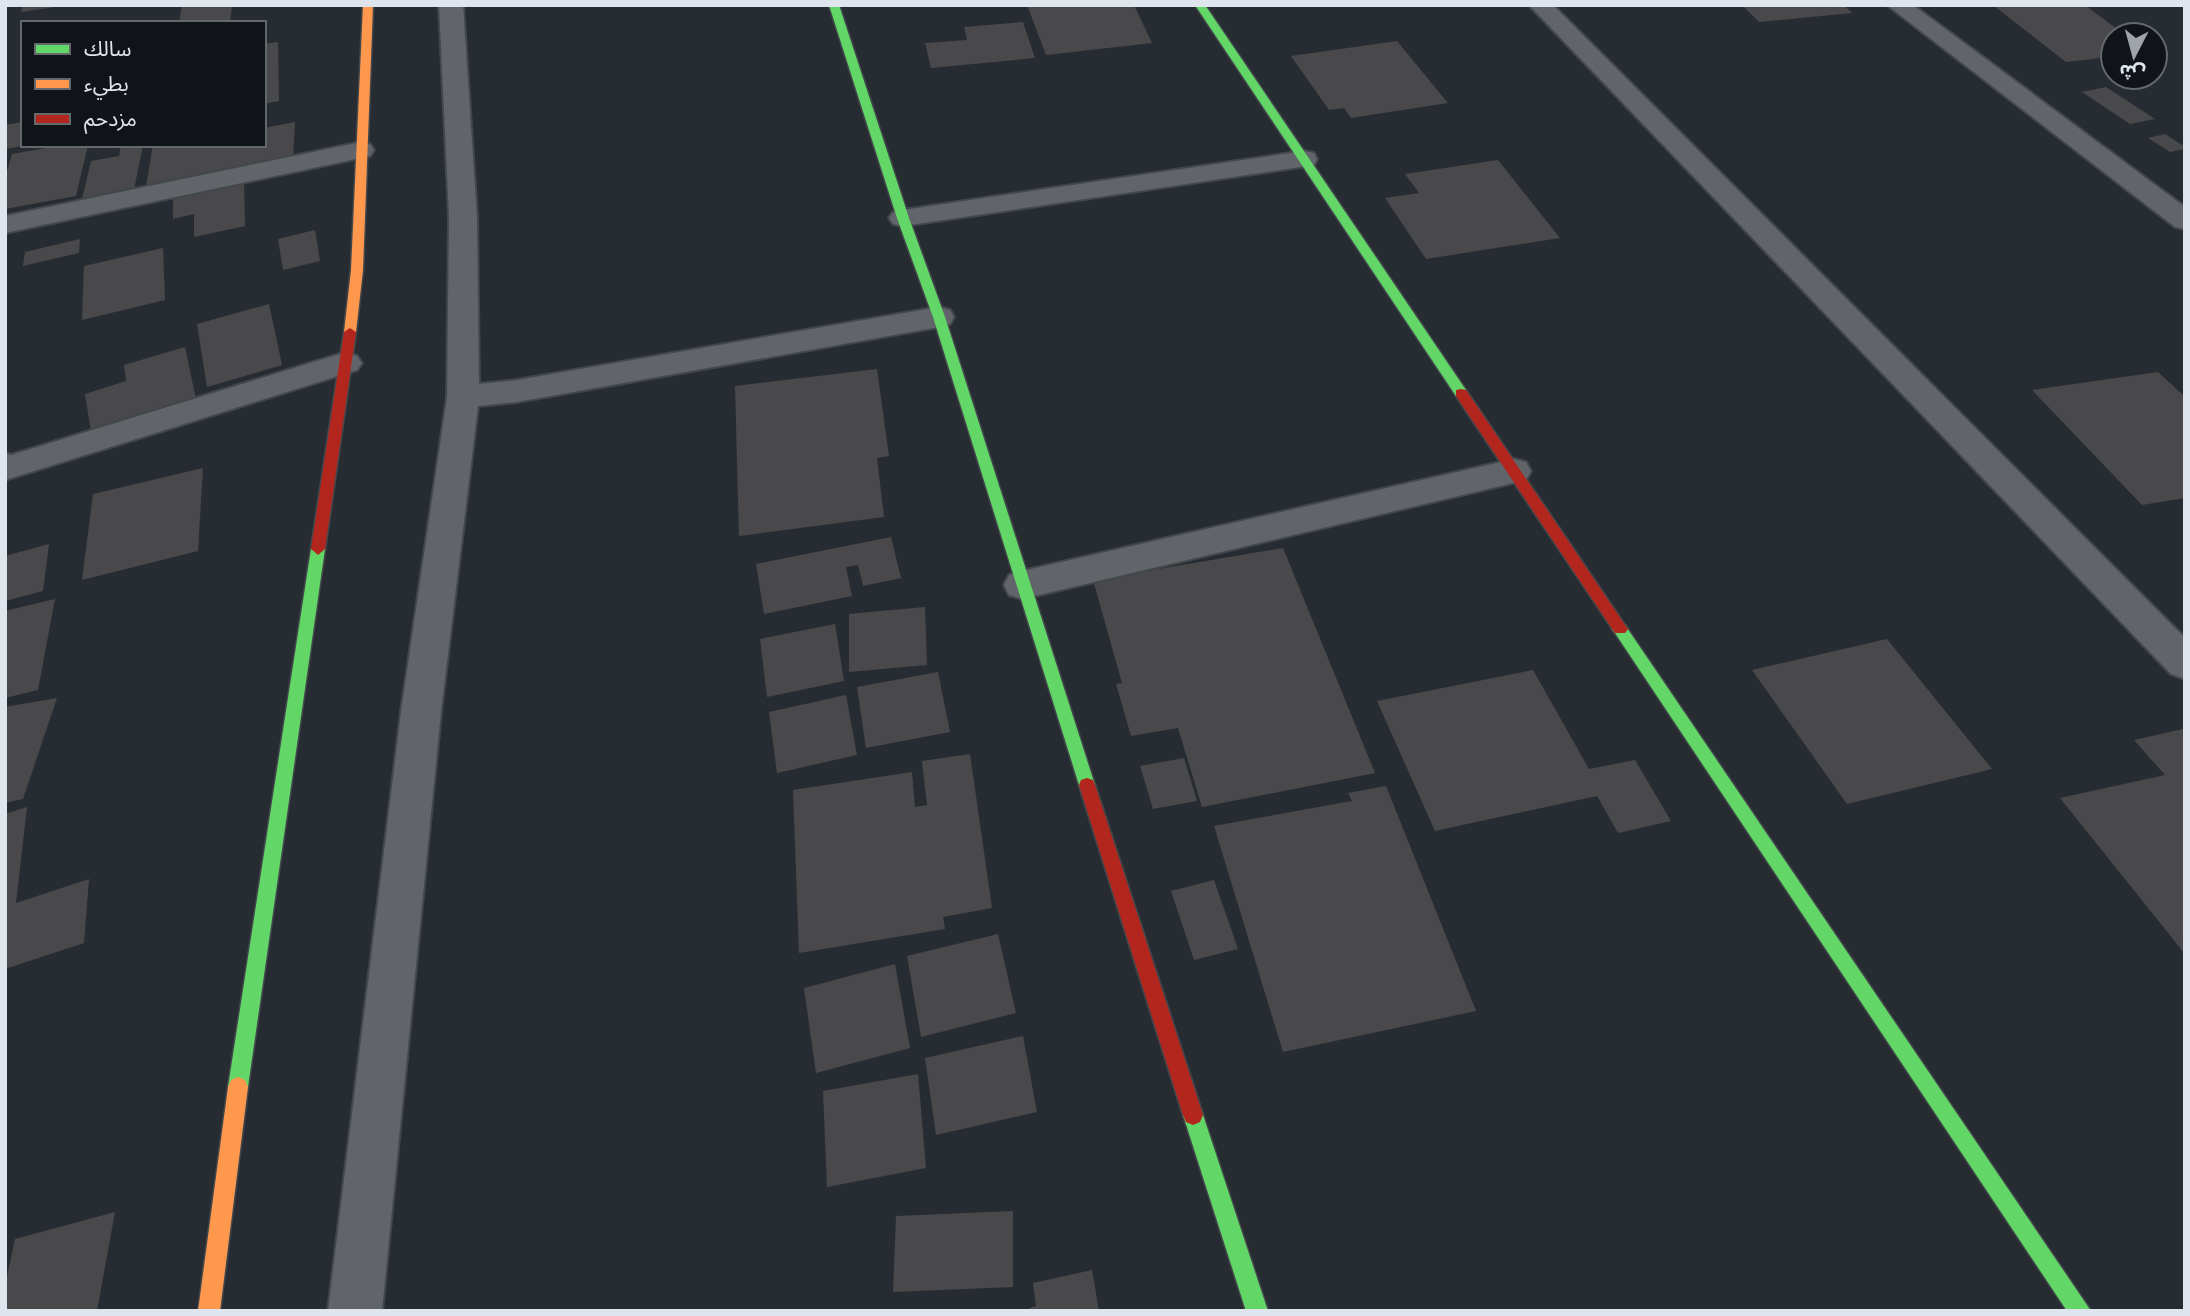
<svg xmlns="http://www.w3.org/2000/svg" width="2190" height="1316" viewBox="0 0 2190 1316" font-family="Figtree,'Noto Sans Arabic',sans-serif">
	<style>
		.building { fill: #49494c }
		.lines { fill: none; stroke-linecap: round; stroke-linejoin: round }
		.street-casing { stroke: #42474b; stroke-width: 4 }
		.fast-casing { stroke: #42474b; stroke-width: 3 }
		.slow-casing { stroke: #42474b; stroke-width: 3 }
		.jam-casing { stroke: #42474b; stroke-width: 3 }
		.street { fill: #616569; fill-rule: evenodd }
		.fast { fill: #63d668; fill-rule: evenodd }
		.slow { fill: #ff974d; fill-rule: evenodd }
		.jam { fill: #b3261e; fill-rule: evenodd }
	</style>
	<rect width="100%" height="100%" fill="#272c32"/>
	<!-- building -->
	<g class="building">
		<polygon points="23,5 55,5 55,7 21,12"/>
		<polygon points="182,5 232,5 230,23 179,23"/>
		<polygon points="1027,5 1134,5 1152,43 1046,55"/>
		<polygon points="1742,5 1844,5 1852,13 1759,22"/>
		<polygon points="1993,5 2085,5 2125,35 2113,35 2113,68 2100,58 2066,62"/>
		<polygon points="1023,22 1035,58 931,68 925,43 967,40 964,27"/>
		<polygon points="1397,41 1448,103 1351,118 1344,108 1329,110 1291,56"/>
		<polygon points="278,42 279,101 264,104 264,44"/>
		<polygon points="2106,87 2155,119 2130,124 2082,92"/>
		<polygon points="23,122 23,146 5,149 5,125"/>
		<polygon points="295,122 293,159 146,186 153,145 264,145 264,128"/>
		<polygon points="2165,134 2185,147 2185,149 2170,152 2148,138"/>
		<polygon points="63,145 88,145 76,196 5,209 5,178 12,154"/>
		<polygon points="121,145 143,145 134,190 82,199 91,161 119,156"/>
		<polygon points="1498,160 1560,238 1426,259 1385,198 1419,193 1405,174"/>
		<polygon points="244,180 245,226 194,237 194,214 173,219 173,195"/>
		<polygon points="315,230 320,261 283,270 278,239"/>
		<polygon points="80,239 79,253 23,266 25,252"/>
		<polygon points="163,248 165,300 82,320 84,266"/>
		<polygon points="269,304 282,365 207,387 197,324"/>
		<polygon points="185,347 196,399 91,432 85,394 126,381 124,365"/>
		<polygon points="877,369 889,456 877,458 884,517 739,536 735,386"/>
		<polygon points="2158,372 2185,397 2185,498 2142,505 2032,390"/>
		<polygon points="203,468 198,551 82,580 93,494"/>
		<polygon points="891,537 901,578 863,586 858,565 846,567 852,596 764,614 756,564"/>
		<polygon points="49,544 43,591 5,601 5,556"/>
		<polygon points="1283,548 1375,773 1202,807 1178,728 1131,736 1116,684 1122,683 1093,580"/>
		<polygon points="55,599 38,690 5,698 5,611"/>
		<polygon points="925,607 927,665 849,672 849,614"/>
		<polygon points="835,624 844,681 767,697 760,639"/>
		<polygon points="1887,639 1992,769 1847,804 1752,670"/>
		<polygon points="1533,670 1589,769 1635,760 1671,821 1618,833 1597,796 1435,831 1377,701"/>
		<polygon points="938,672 950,732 866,748 857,687"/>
		<polygon points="846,695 857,755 777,773 769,712"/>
		<polygon points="57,698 23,799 5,803 5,707"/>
		<polygon points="2183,729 2185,731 2185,954 2060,798 2165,775 2134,740"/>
		<polygon points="970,754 992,908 943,917 945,929 799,953 793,790 912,772 915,807 927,805 922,761"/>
		<polygon points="1184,758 1197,801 1153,809 1140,766"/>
		<polygon points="1386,786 1476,1011 1283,1052 1214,826 1352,801 1348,793"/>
		<polygon points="27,807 16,903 89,879 84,943 5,969 5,814"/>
		<polygon points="1214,880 1238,949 1194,960 1171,891"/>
		<polygon points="998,934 1016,1013 921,1037 907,956"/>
		<polygon points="895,964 910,1048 816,1073 804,988"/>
		<polygon points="1023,1036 1037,1112 936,1135 925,1058"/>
		<polygon points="918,1074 926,1168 827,1187 823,1091"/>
		<polygon points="1013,1211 1013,1287 893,1292 896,1216"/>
		<polygon points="115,1212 97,1311 5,1311 5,1286 15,1239"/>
		<polygon points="1092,1270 1099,1311 1022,1311 1036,1306 1033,1283"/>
	</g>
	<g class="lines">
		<defs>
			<g id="street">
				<polygon points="439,5 463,5 477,217 479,384 517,380 939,307 950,310 954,317 950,324 939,327 517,402 478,406 441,712 382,1311 328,1311 401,712 447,397 449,217"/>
				<polygon points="1529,5 1553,5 2185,638 2185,679 2171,674"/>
				<polygon points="1887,5 1913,5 2185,207 2185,229 2175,227"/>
				<polygon points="361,142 370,144 374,150 370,156 5,233 5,216"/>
				<polygon points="1304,151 1314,153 1317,159 1314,165 903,226 893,224 889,218 893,212 903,210"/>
				<polygon points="346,352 357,356 362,363 357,370 5,480 5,453 11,455"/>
				<polygon points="1514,459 1526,462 1531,471 1526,480 1022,599 1009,595 1004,585 1009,575 1022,571"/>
			</g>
			<g id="fast">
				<polygon points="829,5 839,5 909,218 945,317 1095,785 1093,790 1087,792 1081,790 1079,785 933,317 897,218"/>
				<polygon points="1195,5 1205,5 1466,390 1466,396 1456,396"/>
				<polygon points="318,543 325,549 248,1087 245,1094 238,1097 231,1094 228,1087 311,549"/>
				<polygon points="1620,623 1625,625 2091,1311 2067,1311 1615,633 1612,629 1615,625"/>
				<polygon points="1193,1105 1200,1108 1203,1115 1268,1311 1246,1311 1183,1115 1186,1108"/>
			</g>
			<g id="slow">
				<polygon points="363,5 373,5 363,270 356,332 350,336 344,332 351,270"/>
				<polygon points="238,1077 245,1080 248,1087 220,1311 198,1311 228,1087 231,1080"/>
			</g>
			<g id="jam">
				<polygon points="350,328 356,332 325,549 318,555 311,549 344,332"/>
				<polygon points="1461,389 1466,390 1625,625 1628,629 1625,633 1615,633 1456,396 1456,390"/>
				<polygon points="1087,778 1093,780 1095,785 1203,1115 1200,1122 1193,1125 1186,1122 1183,1115 1079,785 1081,780"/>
			</g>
		</defs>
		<!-- street casing -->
		<use href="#street" class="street-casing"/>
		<!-- fast casing -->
		<use href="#fast" class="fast-casing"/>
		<!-- slow casing -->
		<use href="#slow" class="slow-casing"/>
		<!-- jam casing -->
		<use href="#jam" class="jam-casing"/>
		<!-- street -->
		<use href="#street" class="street"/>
		<!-- fast -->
		<use href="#fast" class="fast"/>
		<!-- slow -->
		<use href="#slow" class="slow"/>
		<!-- jam -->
		<use href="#jam" class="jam"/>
	</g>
	<!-- border -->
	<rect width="2190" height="1316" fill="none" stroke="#dfe5ec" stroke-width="14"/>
	<!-- legend -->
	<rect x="21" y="21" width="245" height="126" fill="#101418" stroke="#63686d" stroke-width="2"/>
	<rect x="35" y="44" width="35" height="10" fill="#63d668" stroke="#63686d" stroke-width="2"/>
	<text x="84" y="56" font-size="21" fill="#dfe5ec">سالك</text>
	<rect x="35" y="79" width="35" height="10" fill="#ff974d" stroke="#63686d" stroke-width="2"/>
	<text x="84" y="91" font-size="21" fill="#dfe5ec">بطيء</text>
	<rect x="35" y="114" width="35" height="10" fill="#b3261e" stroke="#63686d" stroke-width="2"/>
	<text x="84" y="126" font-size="21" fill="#dfe5ec">مزدحم</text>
	<!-- north arrow -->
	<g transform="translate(2134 56) rotate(186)"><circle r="33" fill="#101418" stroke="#63686d" stroke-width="2"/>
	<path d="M0-5L12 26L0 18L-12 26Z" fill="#9fa4ab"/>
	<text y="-10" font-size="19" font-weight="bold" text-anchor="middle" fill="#dfe5ec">ش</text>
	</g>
</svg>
